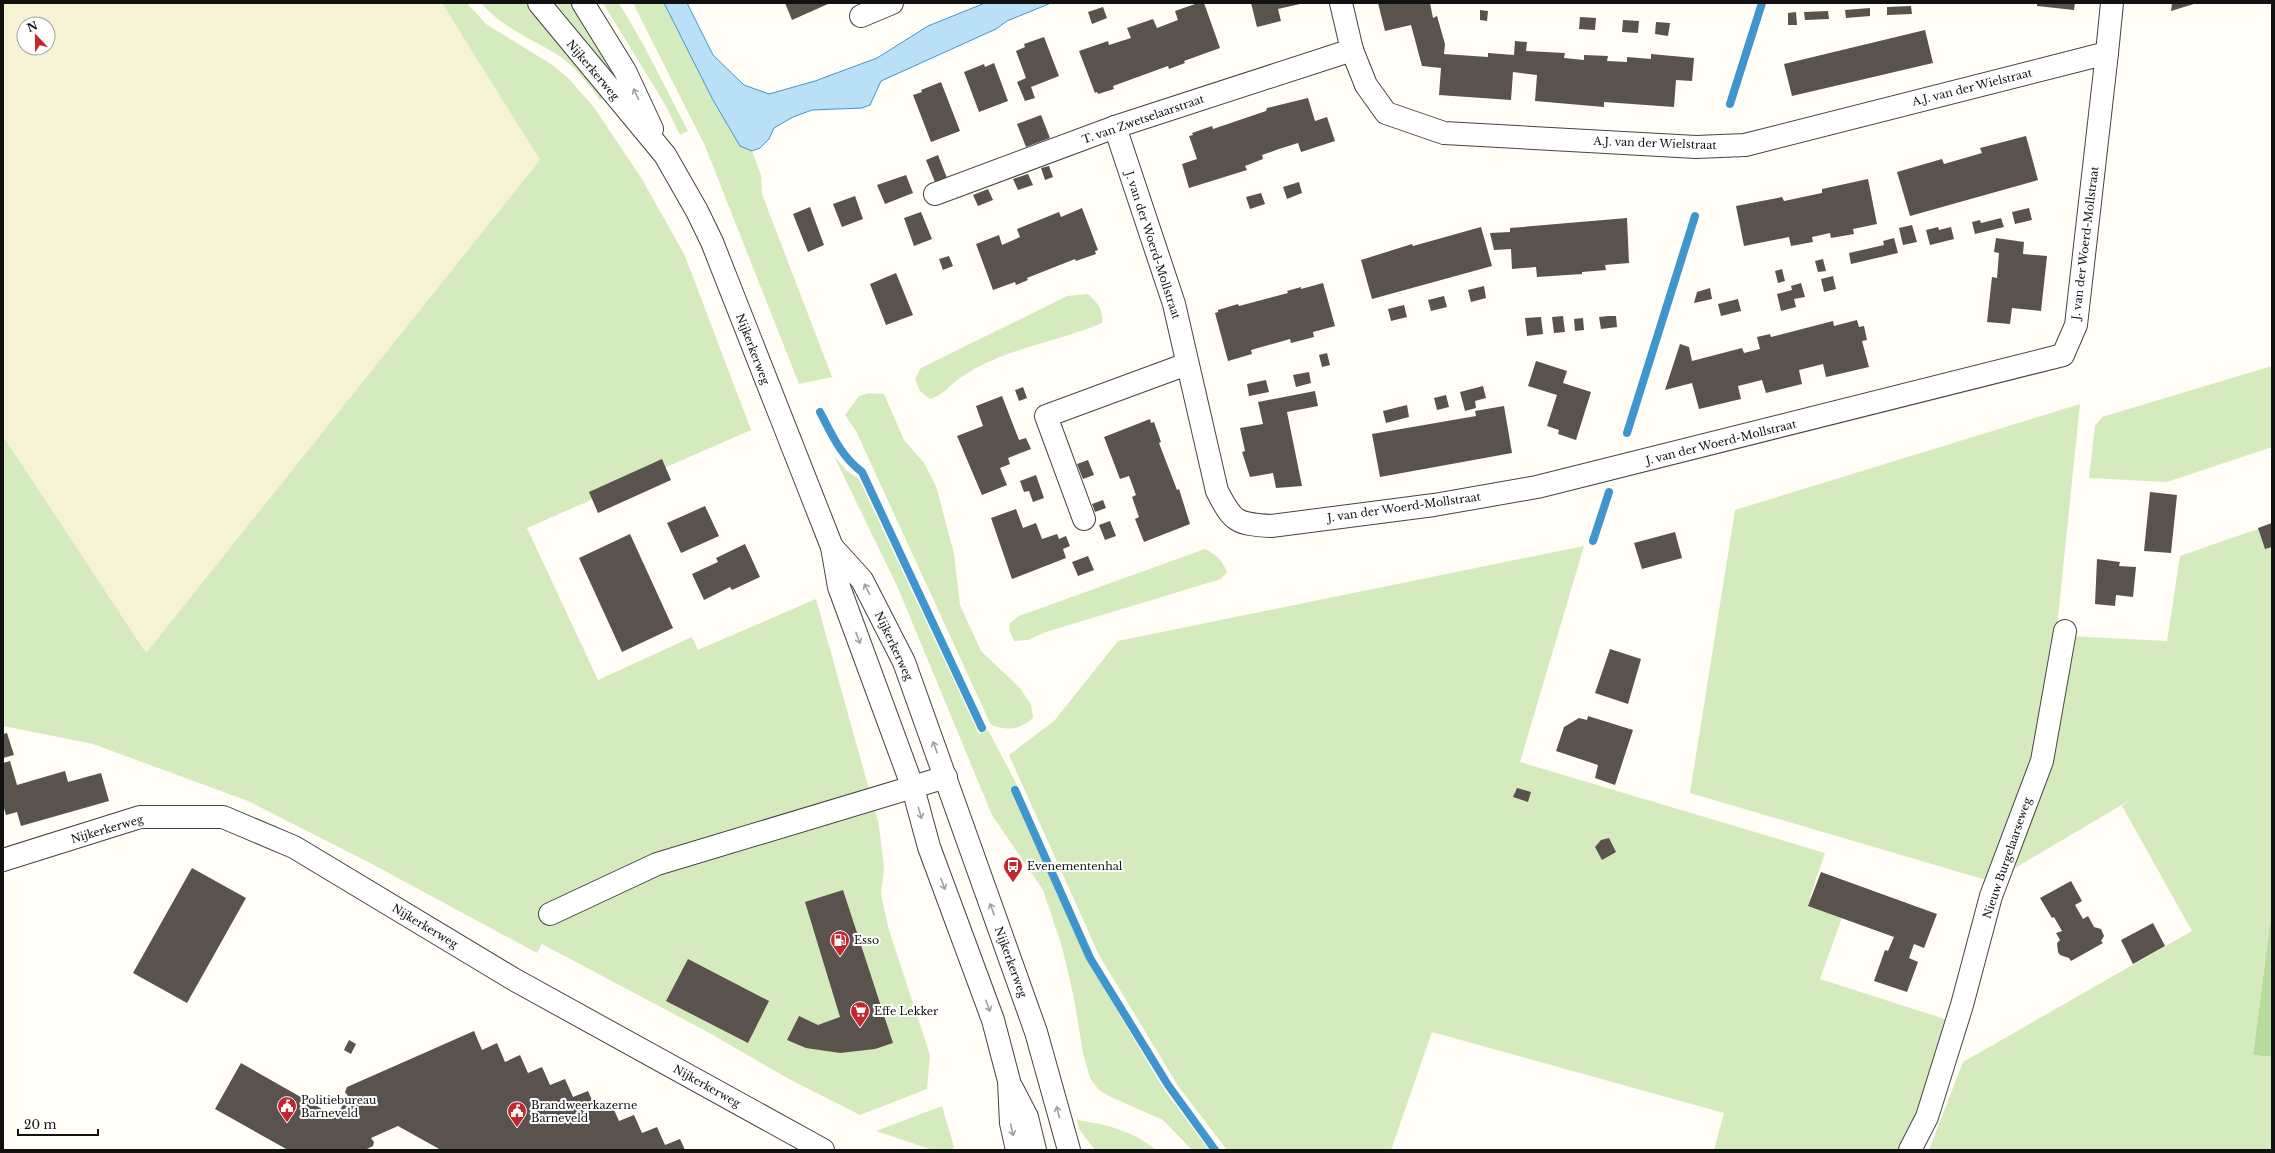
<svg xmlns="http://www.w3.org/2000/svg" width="2275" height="1153" viewBox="0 0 2275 1153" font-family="'Libre Baskerville',serif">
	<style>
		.farmland { fill: #f6f3d4; fill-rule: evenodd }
		.green { fill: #d5ebbd }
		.forest { fill: #b9dc9c }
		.water { fill: #b9e0f7; stroke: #3f96cf }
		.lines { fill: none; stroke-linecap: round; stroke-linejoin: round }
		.stream { stroke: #3f96cf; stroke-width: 8 }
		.building { fill: #5a524d }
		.minor-casing { stroke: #444; stroke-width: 24 }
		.tertiary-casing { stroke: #444; stroke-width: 24 }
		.minor { stroke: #fff; stroke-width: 22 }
		.tertiary { stroke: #fff; stroke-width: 22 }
		.oneway { stroke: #a0a0a0 }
		.labels { text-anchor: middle; stroke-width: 4; stroke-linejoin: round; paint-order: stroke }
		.street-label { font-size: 11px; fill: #111; stroke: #fff }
		.poi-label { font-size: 11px; fill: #111; stroke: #fff; text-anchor: start }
	</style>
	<rect width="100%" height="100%" fill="#fffdf5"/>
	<!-- farmland -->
	<path class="farmland" d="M3 3H442L541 159 146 653 3 436ZM24 24H48V48H24Z"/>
	<!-- green -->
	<g class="green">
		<polygon points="442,3 467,3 486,24 554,66 569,79 593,106 642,179 685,256 751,430 527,528 598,680 692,637 698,650 816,599 879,825 884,868 881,894 888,927 930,1055 927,1089 860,1115 789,1079 704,1030 542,944 537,953 372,864 248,801 93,744 3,726 3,436 146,653 540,160"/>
		<path d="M481 3H529L605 95 600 100C588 83 575 67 558 55 532 39 501 27 481 3Z"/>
		<polygon points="549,3 573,3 618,76 614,80"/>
		<polygon points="603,3 619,3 644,46 688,131 680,135 666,106"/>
		<polygon points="633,3 664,3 713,100 740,146 752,151 761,175 762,194 832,377 799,384 705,146"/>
		<path d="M1088 294C1098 303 1103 309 1102 323 1064 339 1023 346 986 363 977 367 966 374 957 380 947 388 943 395 930 399L920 391 915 379 921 368 1067 296Z"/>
		<polygon points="2272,366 2272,447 2167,482 2089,478 2095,426 2102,417"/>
		<path d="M869 393 884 394 904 440 924 463 936 486 954 554 960 605 981 651 1020 688 1031 705 1033 718C1019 730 1009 731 991 725L856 431 845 415 859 396Z"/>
		<polygon points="2080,404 2053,666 2042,734 1993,882 1690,793 1735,510"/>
		<polygon points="834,456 847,471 859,479 979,734 988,730 1017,785 1010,789 1087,960 1163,1088 1209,1150 1192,1150 1163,1120 1111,1097 1099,1090 1090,1078 1083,1053 1074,998 1062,947 1043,890 992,815 898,588"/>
		<polygon points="2272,524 2272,909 2253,1055 2272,1057 2272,1150 1929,1150 1963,1062 2192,931 2122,806 2130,800 2015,868 2025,834 2068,636 2167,641 2180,556"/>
		<polygon points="1584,546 1520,762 1825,853 1810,897 1845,909 1820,979 1951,1021 1904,1150 1714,1150 1724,1113 1432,1032 1391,1150 1227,1150 1178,1086 1099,955 1009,755 1054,721 1118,641"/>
		<path d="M1205 549C1217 555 1222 560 1227 572L1221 579 1046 632 1028 640 1014 641 1009 630 1010 623 1019 616Z"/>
		<polygon points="942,1106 954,1147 952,1150 933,1150 876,1131"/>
		<path d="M1077 1120C1106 1124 1133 1131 1156 1150H1095L1079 1129Z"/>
	</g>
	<!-- forest -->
	<polygon class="forest" points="2272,909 2272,1057 2253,1055"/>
	<!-- water -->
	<polygon class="water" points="664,3 687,3 713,55 744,85 769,94 815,81 877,58 928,26 985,3 1051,3 1007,21 996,29 881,81 870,105 862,108 812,110 793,117 774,128 769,139 760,148 752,151 740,146 713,100"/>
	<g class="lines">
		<!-- stream -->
		<g class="stream">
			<polyline points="1730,104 1762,3"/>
			<path d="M820 412C832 435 841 456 862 472L982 728"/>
			<polyline points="1627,433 1695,216"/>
			<polyline points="1593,541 1609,492"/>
			<polyline points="1015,790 1090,958 1168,1085 1215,1150"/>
		</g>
	</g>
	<!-- building -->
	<g class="building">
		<polygon points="785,3 827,3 828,4 792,20"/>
		<polygon points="1198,3 1204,3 1220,48 1184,61 1185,63 1169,69 1168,66 1113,86 1114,89 1098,94 1097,92 1095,93 1079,51 1108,41 1109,45 1131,38 1127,28 1153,19 1157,28 1178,20 1175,11"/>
		<polygon points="1251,3 1300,3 1300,4 1278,9 1281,21 1257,27"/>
		<polygon points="1378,3 1430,3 1433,18 1437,16 1445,44 1444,54 1488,57 1488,53 1514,55 1515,41 1527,42 1526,51 1565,53 1564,58 1584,60 1584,55 1608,56 1607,61 1627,62 1627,57 1651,59 1651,54 1694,58 1692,81 1676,80 1674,107 1604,102 1604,107 1535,101 1537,75 1513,72 1511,100 1439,95 1441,68 1422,66 1411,25 1385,31"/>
		<polygon points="2037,3 2075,3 2074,10 2037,6"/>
		<polygon points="2172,3 2197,3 2171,11"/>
		<polygon points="1911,6 1912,14 1887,15 1887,7"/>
		<polygon points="1103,7 1107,18 1092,24 1088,12"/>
		<polygon points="1870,8 1870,16 1846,18 1845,10"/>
		<polygon points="1480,10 1488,11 1487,21 1480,20"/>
		<polygon points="1828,11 1829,19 1805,20 1804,12"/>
		<polygon points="1796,12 1797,25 1788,25 1788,13"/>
		<polygon points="1580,17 1596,18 1595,30 1579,29"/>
		<polygon points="1623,20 1639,21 1638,33 1622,32"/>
		<polygon points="1656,22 1670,23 1668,36 1655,34"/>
		<polygon points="1925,30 1933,63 1792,96 1784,64"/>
		<polygon points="1044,37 1059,76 1031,87 1035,98 1025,101 1017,82 1026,78 1016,51 1025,47 1024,44"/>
		<polygon points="994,63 1008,101 979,112 964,72 984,64 985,67"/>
		<polygon points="941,82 960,131 931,142 913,95 922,92 921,90"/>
		<polygon points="1308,98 1315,121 1327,117 1335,141 1301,152 1298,143 1279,149 1262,155 1263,159 1245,166 1247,170 1189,188 1182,164 1197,159 1189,136 1193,135 1192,133 1212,126 1213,129 1266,111 1267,108"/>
		<polygon points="1041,115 1050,138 1026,147 1017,124"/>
		<polygon points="2026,136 2038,180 1910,216 1897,172 1942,159 1944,164 1982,153 1980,148"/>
		<polygon points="938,155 947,178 935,182 926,160"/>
		<polygon points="1049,166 1053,177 1045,180 1041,168"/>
		<polygon points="1028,174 1033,185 1018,190 1013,179"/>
		<polygon points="906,175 913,193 885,204 877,185"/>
		<polygon points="1868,179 1877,224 1853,229 1854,234 1831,238 1830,233 1812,237 1813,242 1791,246 1789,237 1744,246 1736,206 1782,197 1784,201 1822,193 1822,189"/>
		<polygon points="1299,182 1302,193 1287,199 1283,187"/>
		<polygon points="988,189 993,200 978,206 973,195"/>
		<polygon points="1261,193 1265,204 1250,209 1246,197"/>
		<polygon points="855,196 863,219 842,227 833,204"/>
		<polygon points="810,207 824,245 808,252 793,214"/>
		<polygon points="1082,208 1098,250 1095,251 1096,254 1076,261 1075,259 1027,278 1028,280 1016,285 1015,282 993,290 976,244 999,235 1002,245 1020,237 1017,229 1059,212 1061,217"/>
		<polygon points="2029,208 2032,220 2015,224 2012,212"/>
		<polygon points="921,212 932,239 914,246 904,218"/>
		<polygon points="1627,218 1629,263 1605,265 1606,270 1582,272 1582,274 1537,277 1536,267 1512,269 1511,249 1494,250 1490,233 1510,232 1510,228"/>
		<polygon points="2001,218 2004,227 1975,234 1972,222 1980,220 1981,223"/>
		<polygon points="1912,225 1917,242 1903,245 1899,228"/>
		<polygon points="1481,227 1492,266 1372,299 1361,260 1412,244 1413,246"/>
		<polygon points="1938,227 1939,230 1951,227 1954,239 1930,245 1926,230"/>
		<polygon points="1894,238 1898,253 1851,264 1849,253 1884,245 1883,241"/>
		<polygon points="1996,238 2024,242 2023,254 2047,256 2041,311 2012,308 2010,324 1987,322 1992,277 1997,278 1999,253 1994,252"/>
		<polygon points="949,256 953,266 943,270 939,259"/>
		<polygon points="1823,259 1826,271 1818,272 1815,261"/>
		<polygon points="1782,269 1785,281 1778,283 1775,271"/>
		<polygon points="896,273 913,315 886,325 870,284"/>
		<polygon points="1833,276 1836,289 1824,292 1821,279"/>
		<polygon points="1323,283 1335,326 1313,332 1314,337 1291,343 1290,339 1251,350 1252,354 1228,361 1215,313 1218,312 1218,310 1238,304 1239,306 1288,293 1287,291 1301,287 1301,289"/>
		<polygon points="1801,283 1805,297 1794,299 1796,307 1781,311 1777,294 1792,290 1791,286"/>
		<polygon points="1484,286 1486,298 1471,302 1468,290"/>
		<polygon points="1710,288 1712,299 1694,303 1697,292"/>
		<polygon points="1444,296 1447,307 1431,311 1428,300"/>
		<polygon points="1738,299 1741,311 1721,316 1718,304"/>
		<polygon points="1404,305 1407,317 1391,321 1388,309"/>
		<polygon points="1563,316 1565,332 1554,333 1552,317"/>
		<polygon points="1608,316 1616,316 1617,327 1601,329 1599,317"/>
		<polygon points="1541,317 1543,334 1527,336 1525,318"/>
		<polygon points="1583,318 1584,330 1575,331 1574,319"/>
		<polygon points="1857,320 1859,327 1864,326 1867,340 1862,341 1869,367 1826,377 1823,364 1799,370 1802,384 1766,393 1762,380 1738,386 1741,399 1699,409 1692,383 1665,390 1680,344 1689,347 1692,361 1742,348 1744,353 1760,349 1757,337 1770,334 1771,337 1833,321 1834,326"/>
		<polygon points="1327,353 1330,365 1322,367 1319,355"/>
		<polygon points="1536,361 1567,371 1563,383 1591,392 1576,440 1558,434 1559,430 1547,426 1557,395 1528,386"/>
		<polygon points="1309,372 1311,383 1296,387 1293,375"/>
		<polygon points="1266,380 1269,392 1249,396 1247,384"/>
		<polygon points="1483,386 1486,398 1475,401 1476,408 1465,411 1460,392"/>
		<polygon points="1023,387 1027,398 1019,401 1015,390"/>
		<polygon points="1315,391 1318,406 1287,412 1302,486 1276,488 1273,473 1250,477 1242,452 1245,451 1240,428 1263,424 1258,402"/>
		<polygon points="1446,395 1449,407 1437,410 1434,398"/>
		<polygon points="1002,396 1019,440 1026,438 1031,449 1008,458 1010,464 1000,468 1007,485 982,495 957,436 983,426 976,406"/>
		<polygon points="1407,405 1409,417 1386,423 1383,411"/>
		<polygon points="1504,406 1512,453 1380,477 1372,434 1476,416 1475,411"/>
		<polygon points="1150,419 1151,423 1154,422 1161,442 1159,443 1177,490 1179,489 1190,524 1144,542 1135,519 1139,517 1132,497 1136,495 1129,476 1120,479 1104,437"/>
		<polygon points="662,459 671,480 598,513 589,492"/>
		<polygon points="1088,460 1094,475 1083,479 1077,464"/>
		<polygon points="1036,475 1044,498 1033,502 1029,491 1024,492 1020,481"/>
		<polygon points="2150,492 2177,495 2171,553 2144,551"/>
		<polygon points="1103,500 1106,508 1095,512 1092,504"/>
		<polygon points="705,506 719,536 681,553 667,523"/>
		<polygon points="1016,509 1023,528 1036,523 1042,539 1057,534 1059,539 1066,536 1070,546 1063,549 1066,558 1012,579 991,518"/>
		<polygon points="1110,521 1116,536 1105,540 1099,525"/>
		<polygon points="2272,523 2272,547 2265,549 2258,528"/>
		<polygon points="1675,532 1682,558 1642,569 1634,543"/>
		<polygon points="630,534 673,628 622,652 579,558"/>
		<polygon points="745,544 760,577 732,590 730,587 704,600 692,574 718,562 716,558"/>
		<polygon points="1088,556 1094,570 1078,576 1072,562"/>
		<polygon points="2097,559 2120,562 2119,566 2136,567 2133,597 2116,595 2115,606 2095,604"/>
		<polygon points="1610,649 1641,659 1628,704 1595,693"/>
		<polygon points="1588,716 1633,730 1615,785 1595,778 1598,765 1556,751 1564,727 1579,718 1587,720"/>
		<polygon points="7,733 14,755 3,758 3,734"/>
		<polygon points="10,761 17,785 65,771 68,782 101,773 109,801 21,826 17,812 6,815 3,805 3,763"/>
		<polygon points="1517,788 1531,792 1528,802 1513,797"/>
		<polygon points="1609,838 1616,852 1602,860 1595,847 1601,840"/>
		<polygon points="192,868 246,898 187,1003 133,973"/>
		<polygon points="1821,872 1937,914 1924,948 1914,944 1909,958 1918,962 1907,992 1874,981 1885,950 1888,951 1894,937 1808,906"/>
		<polygon points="2071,881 2082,901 2075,905 2083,919 2088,916 2094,927 2101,929 2104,936 2101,941 2103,943 2071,961 2069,958 2060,955 2058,952 2057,943 2060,940 2056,933 2062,931 2054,917 2052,918 2040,898"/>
		<polygon points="843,890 893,1043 875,1049 840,1053 806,1048 787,1040 799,1016 818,1025 840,1017 805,902"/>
		<polygon points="2153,923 2165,946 2133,964 2121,940"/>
		<polygon points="688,959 769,1001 748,1043 666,1001"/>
		<polygon points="474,1031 482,1050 497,1043 505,1062 520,1055 528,1073 542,1067 550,1085 565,1079 573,1097 588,1091 596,1109 611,1103 619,1121 634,1115 642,1133 657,1127 665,1145 680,1139 685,1150 441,1150 398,1126 371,1138 374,1142 373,1146 365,1150 288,1150 215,1109 241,1063 336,1117 348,1096 345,1092 347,1087"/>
		<polygon points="349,1040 356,1044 351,1054 344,1050"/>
	</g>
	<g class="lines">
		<defs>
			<g id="minor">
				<polyline points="1341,3 1352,50 1366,85 1386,113 1444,133 1696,147 1745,145 2107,53 2112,3"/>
				<polyline points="861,16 892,3"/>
				<path d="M1115 127 1174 304 1217 491C1233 522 1236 524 1271 526L1434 505 1537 487 2063 355 2076 325 2107 53"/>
				<polyline points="935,194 1115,127 1352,50"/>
				<polyline points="1084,519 1046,416 1187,364"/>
				<polyline points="3,860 140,817 223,817 294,847 515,980 823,1150"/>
				<polyline points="550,914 657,864 946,777"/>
				<polyline points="1910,1150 1927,1117 1962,1005 1991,896 2042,761 2065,631"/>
			</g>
			<g id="tertiary">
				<polyline points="539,3 665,155 697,211 712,242 832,547 839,587 913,788 929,847 993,1020 1009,1081 1011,1123 1017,1150"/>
				<polyline points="583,3 625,71 652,129"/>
				<polyline points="832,547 862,580 904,662 1036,1032 1069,1150"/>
				<polyline points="1012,1088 1027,1117 1035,1150"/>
			</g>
		</defs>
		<!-- minor casing -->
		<use href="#minor" class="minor-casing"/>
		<!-- tertiary casing -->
		<use href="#tertiary" class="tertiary-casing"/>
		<!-- minor -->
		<use href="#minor" class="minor"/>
		<!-- tertiary -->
		<use href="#tertiary" class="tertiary"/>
	</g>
	<!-- one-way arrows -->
	<defs><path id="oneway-shaft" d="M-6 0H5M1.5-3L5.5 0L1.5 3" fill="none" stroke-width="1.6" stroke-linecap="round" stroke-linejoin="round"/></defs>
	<g class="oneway">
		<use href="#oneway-shaft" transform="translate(636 94) rotate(-115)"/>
		<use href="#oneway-shaft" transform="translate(867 589) rotate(-117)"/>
		<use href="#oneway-shaft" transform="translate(858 638) rotate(70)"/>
		<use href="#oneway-shaft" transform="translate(935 747) rotate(-110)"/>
		<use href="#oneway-shaft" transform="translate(920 813) rotate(74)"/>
		<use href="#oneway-shaft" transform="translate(943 884) rotate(70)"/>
		<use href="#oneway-shaft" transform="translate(992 909) rotate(-110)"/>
		<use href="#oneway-shaft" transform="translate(988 1006) rotate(70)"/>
		<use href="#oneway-shaft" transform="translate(1058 1112) rotate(-105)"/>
		<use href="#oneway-shaft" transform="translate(1012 1130) rotate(78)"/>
	</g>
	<!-- icons -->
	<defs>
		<symbol id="bus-pin" viewBox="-11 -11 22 30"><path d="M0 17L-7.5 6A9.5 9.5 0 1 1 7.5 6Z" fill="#c4262e" stroke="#fff"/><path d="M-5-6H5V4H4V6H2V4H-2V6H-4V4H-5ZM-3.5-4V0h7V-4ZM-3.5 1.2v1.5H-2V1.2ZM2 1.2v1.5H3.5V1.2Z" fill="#fff"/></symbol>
		<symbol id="fuel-pin" viewBox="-11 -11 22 30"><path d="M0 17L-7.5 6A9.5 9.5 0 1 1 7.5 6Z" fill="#c4262e" stroke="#fff"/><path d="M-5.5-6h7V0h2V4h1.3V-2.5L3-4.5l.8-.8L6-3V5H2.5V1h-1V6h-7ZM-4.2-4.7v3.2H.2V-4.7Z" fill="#fff"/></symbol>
		<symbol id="supermarket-pin" viewBox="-11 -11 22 30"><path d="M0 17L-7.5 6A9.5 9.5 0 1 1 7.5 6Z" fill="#c4262e" stroke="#fff"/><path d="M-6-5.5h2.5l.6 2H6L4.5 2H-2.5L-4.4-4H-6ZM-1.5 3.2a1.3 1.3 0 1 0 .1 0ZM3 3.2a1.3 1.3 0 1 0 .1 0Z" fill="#fff"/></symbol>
		<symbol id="civic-pin" viewBox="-11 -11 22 30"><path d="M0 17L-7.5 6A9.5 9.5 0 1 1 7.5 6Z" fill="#c4262e" stroke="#fff"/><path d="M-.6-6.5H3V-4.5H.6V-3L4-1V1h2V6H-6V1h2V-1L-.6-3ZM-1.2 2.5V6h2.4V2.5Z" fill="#fff"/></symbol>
	</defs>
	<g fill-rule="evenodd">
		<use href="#bus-pin" x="1002" y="855" width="22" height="30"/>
		<use href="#fuel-pin" x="829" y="929" width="22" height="30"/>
		<use href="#supermarket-pin" x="849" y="1000" width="22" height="30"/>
		<use href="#civic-pin" x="276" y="1095" width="22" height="30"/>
		<use href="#civic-pin" x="506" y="1100" width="22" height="30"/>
	</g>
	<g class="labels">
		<!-- street labels -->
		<g class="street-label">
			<text transform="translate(593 70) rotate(50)" y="4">Nijkerkerweg</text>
			<text transform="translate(1972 87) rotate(-14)" y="4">A.J. van der Wielstraat</text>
			<text transform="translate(1143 119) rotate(-19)" y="4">T. van Zwetselaarstraat</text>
			<text transform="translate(1655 143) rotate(2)" y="4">A.J. van der Wielstraat</text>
			<text transform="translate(2085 243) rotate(-83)" y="4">J. van der Woerd-Mollstraat</text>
			<text transform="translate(1153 245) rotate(72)" y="4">J. van der Woerd-Mollstraat</text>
			<text transform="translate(753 349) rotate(69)" y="4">Nijkerkerweg</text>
			<text transform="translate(1721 442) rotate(-14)" y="4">J. van der Woerd-Mollstraat</text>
			<text transform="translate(1404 507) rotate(-8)" y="4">J. van der Woerd-Mollstraat</text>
			<text transform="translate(894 646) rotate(65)" y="4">Nijkerkerweg</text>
			<text transform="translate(107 829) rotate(-16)" y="4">Nijkerkerweg</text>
			<text transform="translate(2007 858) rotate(-71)" y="4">Nieuw Burgelaarseweg</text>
			<text transform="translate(425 926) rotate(31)" y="4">Nijkerkerweg</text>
			<text transform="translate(1011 962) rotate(70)" y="4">Nijkerkerweg</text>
			<text transform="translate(707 1086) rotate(29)" y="4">Nijkerkerweg</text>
		</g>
		<!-- poi labels -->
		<g class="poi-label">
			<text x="1027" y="870">Evenementenhal</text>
			<text x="854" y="944">Esso</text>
			<text x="874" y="1015">Effe Lekker</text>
			<text x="301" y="1104">Politiebureau<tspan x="301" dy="13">Barneveld</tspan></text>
			<text x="531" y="1109">Brandweerkazerne<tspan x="531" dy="13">Barneveld</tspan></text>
		</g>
	</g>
	<!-- border -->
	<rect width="2275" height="1153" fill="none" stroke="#111111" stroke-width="8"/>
	<!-- north arrow -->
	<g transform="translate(36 36) rotate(338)"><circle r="19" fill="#ffffff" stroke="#a0a0a0"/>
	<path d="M0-3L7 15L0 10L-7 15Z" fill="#c4262e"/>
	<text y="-6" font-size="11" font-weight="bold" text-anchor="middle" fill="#111111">N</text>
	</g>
	<!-- scale -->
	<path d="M18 1129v6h80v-6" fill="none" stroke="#111111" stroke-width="2"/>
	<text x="24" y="1129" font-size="12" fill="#111111" stroke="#ffffff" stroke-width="3" paint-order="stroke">20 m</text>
</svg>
